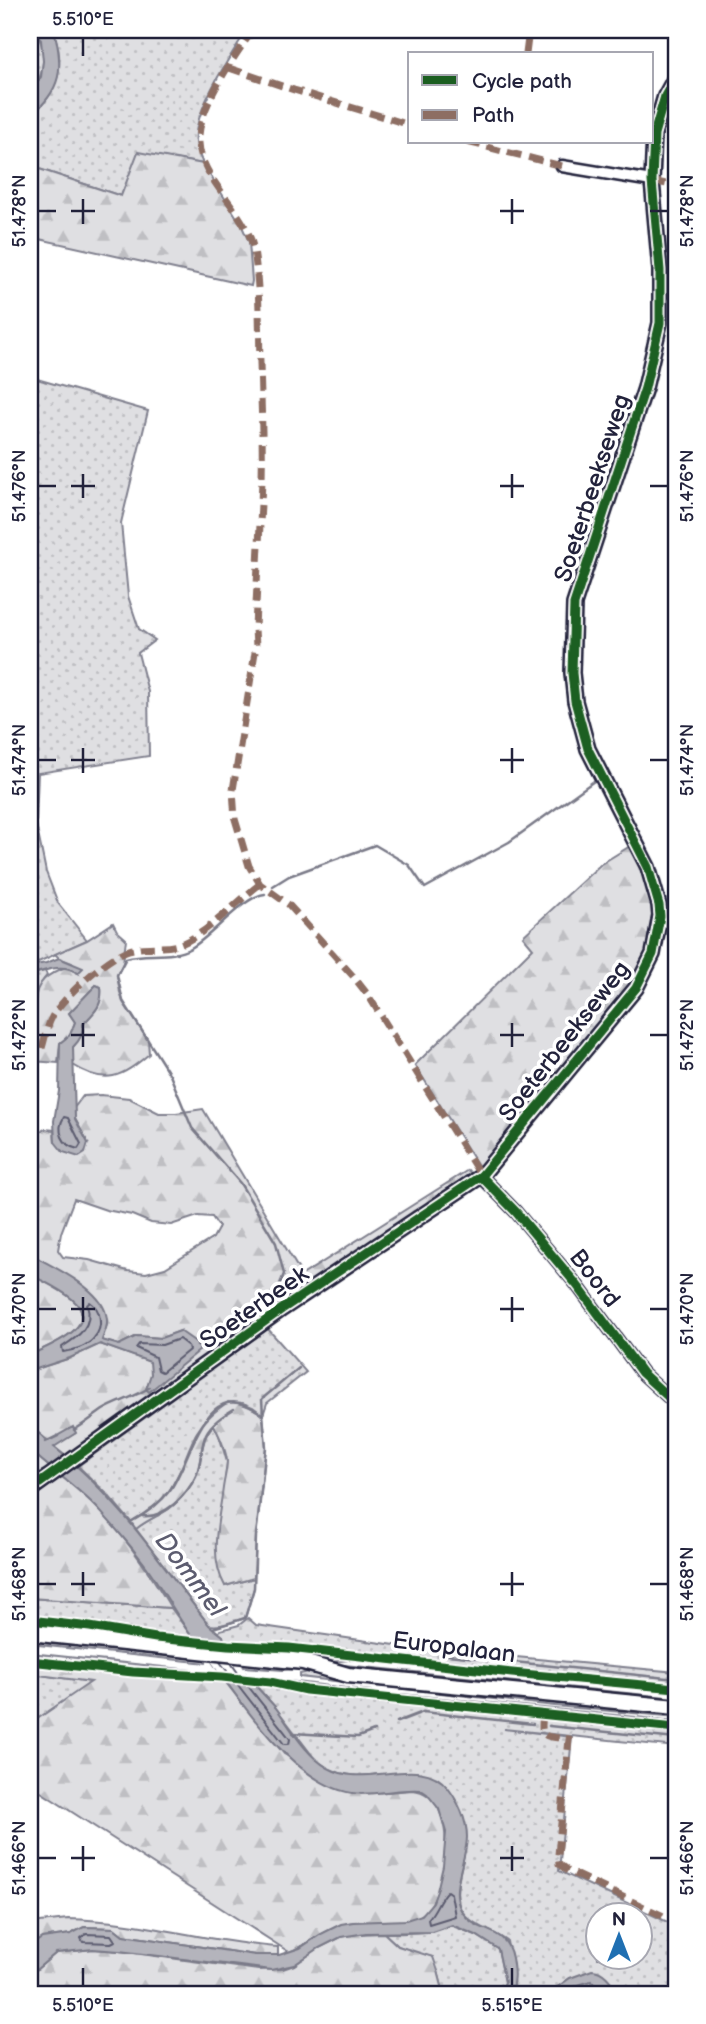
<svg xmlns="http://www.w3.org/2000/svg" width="706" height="2024" viewBox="0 0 706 2024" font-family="'Balsamiq Sans',sans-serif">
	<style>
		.grass { fill: url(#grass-dots); stroke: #80808e; stroke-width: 2; fill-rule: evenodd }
		.forest { fill: url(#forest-firs); stroke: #80808e; stroke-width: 2; fill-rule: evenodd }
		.water { fill: #b4b4bc; stroke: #7a7a88; stroke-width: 2 }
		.pier { fill: #fff }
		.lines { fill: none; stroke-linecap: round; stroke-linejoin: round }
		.shore { stroke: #5c5c6f; stroke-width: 2 }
		.stream { stroke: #7a7a88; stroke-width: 2.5 }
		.minor-casing { stroke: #22223b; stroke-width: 15 }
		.tertiary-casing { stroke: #22223b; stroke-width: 18 }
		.secondary-casing { stroke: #22223b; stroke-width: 19 }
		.minor { stroke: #fff; stroke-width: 10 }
		.tertiary { stroke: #fff; stroke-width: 12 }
		.secondary { stroke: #fff; stroke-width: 14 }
		.quiet { stroke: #8d6e63; stroke-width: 7; stroke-dasharray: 14 7; stroke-linecap: butt }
		.cycleway-casing { stroke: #fff; stroke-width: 13 }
		.cycleway { stroke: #1b5e20; stroke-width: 9 }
		.ticks { fill: none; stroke: #22223b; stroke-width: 2.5 }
		.labels { text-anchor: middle; stroke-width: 7; stroke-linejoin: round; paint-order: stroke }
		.street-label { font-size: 24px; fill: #22223b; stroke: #fff }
		.water-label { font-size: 26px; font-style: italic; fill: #5c5c6f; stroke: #fff }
		.neatline { fill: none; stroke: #22223b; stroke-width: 2.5 }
		.ticks-label { font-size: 18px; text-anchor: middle; fill: #22223b }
	</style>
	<defs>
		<pattern id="grass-dots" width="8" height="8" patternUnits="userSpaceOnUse" patternTransform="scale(1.75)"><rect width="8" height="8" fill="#dfdfe2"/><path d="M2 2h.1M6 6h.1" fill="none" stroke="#bfbfc3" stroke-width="1.8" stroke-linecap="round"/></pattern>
		<pattern id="forest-firs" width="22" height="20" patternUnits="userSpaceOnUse" patternTransform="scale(1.75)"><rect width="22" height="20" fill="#dfdfe2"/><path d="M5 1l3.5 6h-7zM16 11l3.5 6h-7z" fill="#bfbfc3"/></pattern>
	</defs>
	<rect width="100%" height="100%" fill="#fff"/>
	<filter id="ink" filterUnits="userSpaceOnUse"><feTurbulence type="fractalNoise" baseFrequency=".0143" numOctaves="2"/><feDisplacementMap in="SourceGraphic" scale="14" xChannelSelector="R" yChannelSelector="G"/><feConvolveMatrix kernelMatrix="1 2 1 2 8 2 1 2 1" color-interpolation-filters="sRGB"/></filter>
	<g filter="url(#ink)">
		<!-- grass -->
		<g class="grass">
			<path d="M30 30H35C47 49 46 76 30 93Z"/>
			<path d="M53 30H247C230 56 200 102 196 132 194 144 199 154 203 164L139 153 121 196 30 166V116C59 93 66 64 53 30Z"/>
			<polygon points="30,377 148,411 121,523 128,596 139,629 155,640 138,653 148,692 149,756 38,773 36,824 46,872 58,903 87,940 36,963 30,964"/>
			<path d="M45 971 47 975C31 995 36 1009 31 1034H30V975Z"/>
			<polygon points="268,1329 306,1372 267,1403 263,1415 253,1407 243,1403 196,1434 186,1459 170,1490 152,1510 131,1522 108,1495 78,1466"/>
			<path d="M214 1424 219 1435 227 1462 222 1504 225 1586 254 1578V1588L245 1618C234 1622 221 1627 209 1625L136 1529C146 1521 154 1518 164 1512 176 1505 191 1488 196 1475 203 1457 200 1439 214 1424Z"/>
			<path d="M30 1598 171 1608 192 1637C177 1643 115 1628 95 1625 73 1622 52 1620 30 1618Z"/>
			<polygon points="248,1618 256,1625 409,1647 676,1672 676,1685 285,1645 227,1643 224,1641 223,1636 219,1633 220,1630 239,1625"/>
			<polygon points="30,1622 99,1630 152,1639 111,1637 93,1630"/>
			<polygon points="30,1637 207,1655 206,1663 30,1644"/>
			<polygon points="272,1649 676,1690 676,1693 350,1660 324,1663 264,1653 264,1650"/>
			<polygon points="30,1653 191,1670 191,1672 133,1670 30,1659"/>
			<polygon points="239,1659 300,1666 300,1669 283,1670 244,1667"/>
			<polygon points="344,1665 676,1698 676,1703 343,1668"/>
			<polygon points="316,1670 676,1712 676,1717 555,1706 300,1677 300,1674"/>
			<polygon points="40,1675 93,1682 30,1724 30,1681"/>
			<polygon points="280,1680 371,1691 371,1695 298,1687 280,1682"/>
			<path d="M254 1684 275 1685 302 1692 378 1700 379 1703 393 1704V1701L676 1730V1747L504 1729 572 1737 559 1871 676 1926V1994H619L612 1983 570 1978 548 1994H511L514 1986 507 1941C493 1931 476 1927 465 1915 446 1894 468 1860 466 1835 465 1818 458 1804 449 1790L382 1774 357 1776 340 1773 328 1768 315 1759 275 1707ZM598 1916H640V1958H598Z"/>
			<polygon points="402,1694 676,1721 676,1726 402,1698"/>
			<path d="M450 1925 476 1935 498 1949 505 1982 501 1994H444L438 1971 414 1952 398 1946 384 1933C406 1933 429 1935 450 1925Z"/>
			<polygon points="591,1981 605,1994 563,1994 575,1986"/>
		</g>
		<!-- forest -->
		<g class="forest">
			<polygon points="138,152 203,164 241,224 249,242 252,281 251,286 30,237 30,166 121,196"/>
			<polygon points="635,843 660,916 636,988 481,1170 415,1065 533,948 523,936 601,864"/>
			<path d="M113 923 117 931 126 939 123 963 117 975 120 992 123 1002 148 1040 149 1054C122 1077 106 1086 73 1065V1047C80 1040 83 1034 83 1024 95 1012 103 1005 101 987L96 985 69 1013 75 1022 70 1035 60 1043 58 1063 32 1061 30 1059C30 1045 32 1033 34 1019 35 1014 34 1008 35 1002 36 981 48 974 66 967L78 973 72 963 59 958 55 954 87 940Z"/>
			<path d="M101 1095 129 1098 159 1113H176L203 1109 302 1275 468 1170 474 1177 306 1285 67 1457 53 1446 76 1433 48 1441 30 1426V1371L70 1358 100 1344 151 1362 152 1374 146 1389 180 1331 161 1338 137 1336 119 1345 101 1340 107 1325 73 1279 30 1254V1205L33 1203 39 1193 36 1182 30 1177V1136L45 1129 54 1130 55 1142 88 1143 75 1119 74 1108 83 1096ZM74 1199 106 1210 132 1215 151 1223 171 1225 198 1216 212 1217 219 1227 213 1238 165 1268 146 1273 128 1271 89 1260 63 1257 58 1250 61 1233Z"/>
			<path d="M30 1274C44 1282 60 1289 72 1299 104 1326 49 1346 30 1355Z"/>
			<path d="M228 1402C242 1403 251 1406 263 1415L266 1447 256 1536 254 1578 225 1586C208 1556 219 1520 223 1488 224 1480 227 1470 227 1461 226 1449 219 1435 214 1425 199 1438 203 1458 196 1475 191 1488 176 1505 164 1512 154 1518 146 1521 136 1529L131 1522C146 1513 158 1505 169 1491 182 1474 186 1451 197 1432 205 1419 215 1411 228 1402Z"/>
			<polygon points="30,1450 52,1469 42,1471 30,1479"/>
			<path d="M63 1476C107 1511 142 1559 171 1608L30 1598V1499Z"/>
			<path d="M30 1663 136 1674 223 1679 284 1754 361 1794 413 1790C462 1795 449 1900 420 1916 401 1927 363 1917 341 1925 322 1931 307 1945 289 1952L30 1785V1724L91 1682 40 1675 30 1681Z"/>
			<path d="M68 1919C139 1920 207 1942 278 1947V1955H255L123 1935 114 1928 84 1927 71 1934 42 1938 30 1946V1922L31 1923Z"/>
			<polygon points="384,1933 398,1946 433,1957 438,1971 444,1994 30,1994 30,1975 56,1953 93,1949 119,1951 258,1970 283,1969 294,1965 319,1948 341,1937 358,1934"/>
		</g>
		<!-- water -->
		<g class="water">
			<path d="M35 30H54C64 68 62 90 30 116V93L41 77 43 61 41 40Z"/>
			<path d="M59 958 83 968 78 973C61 962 48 971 30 974V966L46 963Z"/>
			<path d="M96 985 101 987C103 1005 95 1012 83 1024 83 1034 80 1040 73 1047L75 1119 88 1143 85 1153 79 1157 63 1152 55 1142 54 1121 59 1091 60 1043 70 1035 75 1022 69 1013Z"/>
			<path d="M30 1254C52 1266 100 1288 106 1314 109 1324 105 1331 102 1340L119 1345 137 1336 161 1338 180 1331 197 1343 200 1350 149 1392 146 1389 151 1374 150 1362 100 1344 70 1358 30 1371V1355C49 1346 104 1326 72 1299 60 1289 44 1282 30 1274Z"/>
			<path d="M30 1426 48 1441 73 1427 76 1433 54 1447C117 1496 160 1562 209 1625L223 1636 224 1641C234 1656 243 1672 255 1685 262 1693 269 1700 276 1708 291 1728 305 1755 328 1768 365 1790 420 1752 448 1788 458 1801 467 1820 467 1837 467 1859 449 1888 461 1910 476 1936 506 1924 512 1958 515 1976 514 1978 511 1994H501L505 1982 498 1949 476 1935 452 1925 432 1932 366 1933 341 1937 319 1948 294 1965 271 1970 119 1951 93 1949 56 1953 30 1975V1946L42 1938 71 1934 84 1927 114 1928 123 1935 255 1955H279L300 1948 321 1934 341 1924 353 1922 406 1920 422 1915 433 1902 437 1891 443 1866 446 1832 439 1809 427 1794 421 1790C398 1788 375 1796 352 1793 290 1784 229 1686 196 1638L192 1637C177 1616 165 1594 151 1573 136 1551 117 1530 99 1510 78 1487 52 1471 30 1450Z"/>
			<path d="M592 1970C605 1970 613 1985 619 1994H605L591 1981 575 1986 563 1994H548L570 1978Z"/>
		</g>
		<!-- pier -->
		<polygon class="pier" points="196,1638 225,1642 254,1683 224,1680"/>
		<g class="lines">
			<!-- shore -->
			<g class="shore">
				<path d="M64 1117 68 1118 81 1144 78 1149C62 1146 56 1130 64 1117Z"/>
				<path d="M90 1302C101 1309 104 1327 94 1338 88 1346 72 1351 63 1352L62 1347C78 1337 94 1326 87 1305Z"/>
				<polygon points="179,1339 188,1346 189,1350 162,1372 158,1370 155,1357 136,1348 139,1344 162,1345"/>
				<path d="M220 1662 284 1744H289L290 1739C270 1713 249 1689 231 1663"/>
				<path d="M447 1891 451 1894 455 1916 429 1924 428 1919C436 1911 439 1898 447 1891Z"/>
				<polygon points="86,1934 111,1935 115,1941 111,1943 83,1942 81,1938"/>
			</g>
			<!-- stream -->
			<g class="stream">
				<polyline points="273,886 289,876 375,845 409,865 425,888 509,842 594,781"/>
				<path d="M197 1346 278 1289 284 1274 276 1243 240 1183 192 1128 170 1075 123 1001 117 975 126 958C148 952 171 959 191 948 212 936 244 896 265 894"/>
				<polyline points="263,1415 262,1399 299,1368"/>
				<path d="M74 1430C85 1424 93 1417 103 1410 118 1401 134 1398 150 1387"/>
				<polyline points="45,1442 58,1436"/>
				<path d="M142 1516C164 1519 187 1495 196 1476 202 1464 200 1447 206 1434 211 1423 224 1415 234 1409"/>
				<path d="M132 1521C147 1513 160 1504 170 1490 193 1458 205 1369 263 1415L266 1447 256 1536 254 1588 245 1618 213 1628"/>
				<polyline points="30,1641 185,1657"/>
				<polyline points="448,1655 676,1679"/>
				<polyline points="397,1722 423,1712 533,1724"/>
				<polyline points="549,1726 676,1739"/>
				<polyline points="293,1733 358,1737 374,1731"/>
			</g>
			<defs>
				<g id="minor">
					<polyline points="562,166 652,181"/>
					<polyline points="481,1176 516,1212 577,1285 642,1373 676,1404"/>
				</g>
				<polyline id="tertiary" points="30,1490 282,1309 481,1176 636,988 653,954 660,916 659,905 648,867 588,749 575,701 572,673 574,604 645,388 660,323 660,270 652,181 654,134 665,96 676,76"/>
				<polyline id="secondary" points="30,1633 303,1662 348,1675 676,1707"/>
			</defs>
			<!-- minor casing -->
			<use href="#minor" class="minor-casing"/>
			<!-- tertiary casing -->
			<use href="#tertiary" class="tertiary-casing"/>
			<!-- secondary casing -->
			<use href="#secondary" class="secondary-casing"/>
			<!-- minor -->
			<use href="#minor" class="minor"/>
			<!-- tertiary -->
			<use href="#tertiary" class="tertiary"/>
			<!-- secondary -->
			<use href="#secondary" class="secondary"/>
			<!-- quiet -->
			<g class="quiet">
				<path d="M253 30C234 57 196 110 199 143 201 181 247 211 254 251 260 288 259 326 260 363 261 402 263 441 262 480 260 530 257 579 255 629L256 646 233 790 235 819 249 866 260 884 288 904 353 976 368 995 481 1176"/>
				<polyline points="526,54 529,30"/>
				<polyline points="229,68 294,90 410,125"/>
				<polyline points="467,142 562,166"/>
				<polyline points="652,181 676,186"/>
				<path d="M42 1048C45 1038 47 1026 52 1017 63 997 107 957 129 950 146 945 167 950 183 943 208 932 238 901 260 884"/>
				<path d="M543 1715C539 1741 547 1736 569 1739L558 1855 559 1864 568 1871 676 1922"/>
			</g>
			<defs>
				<g id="cycleway">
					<polyline points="481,1176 516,1212 577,1285 642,1373 676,1404"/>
					<polyline points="30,1490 282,1309 481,1176 636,988 653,954 660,916 659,905 648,867 588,749 575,701 572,673 574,604 645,388 660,323 660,270 652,181 654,134 665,96 676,76"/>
					<polyline points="30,1620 90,1627 156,1638 228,1645 289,1648 512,1673 676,1688"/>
					<polyline points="30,1661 133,1672 222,1677 270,1682 306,1690 676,1728"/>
				</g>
			</defs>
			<!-- cycleway casing -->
			<use href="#cycleway" class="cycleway-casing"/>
			<!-- cycleway -->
			<use href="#cycleway" class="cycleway"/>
		</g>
	</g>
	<!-- ticks -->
	<path class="ticks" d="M83 38V56M83 199V224M512 199V224M38 211H56M71 211H95M500 211H524M650 211H668M83 474V498M512 474V498M38 486H56M71 486H95M500 486H524M650 486H668M83 748V773M512 748V773M38 760H56M71 760H95M500 760H524M650 760H668M83 1023V1047M512 1023V1047M38 1035H56M71 1035H95M500 1035H524M650 1035H668M83 1297V1322M512 1297V1322M38 1309H56M71 1309H95M500 1309H524M650 1309H668M83 1572V1596M512 1572V1596M38 1584H56M71 1584H95M500 1584H524M650 1584H668M83 1846V1871M512 1846V1871M38 1858H56M71 1858H95M500 1858H524M650 1858H668M83 1968V1986M512 1968V1986"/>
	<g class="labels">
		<!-- street labels -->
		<g class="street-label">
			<text transform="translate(592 488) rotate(-72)" y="8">Soeterbeekseweg</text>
			<text transform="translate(564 1041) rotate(-52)" y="8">Soeterbeekseweg</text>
			<text transform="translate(595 1278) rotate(52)" y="8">Boord</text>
			<text transform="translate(254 1307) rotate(-35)" y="8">Soeterbeek</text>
			<text transform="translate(454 1647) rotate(7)" y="8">Europalaan</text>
		</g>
		<!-- water labels -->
		<g class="water-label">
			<text transform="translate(191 1574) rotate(53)" y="9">Dommel</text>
		</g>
	</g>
	<!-- margin -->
	<rect width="706" height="2024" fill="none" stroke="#fff" stroke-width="77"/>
	<!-- legend -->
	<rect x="408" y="52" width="245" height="91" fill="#ffffff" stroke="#a7a7b1" stroke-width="2"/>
	<rect x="422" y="75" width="35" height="10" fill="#1b5e20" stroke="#a7a7b1" stroke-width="2"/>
	<text x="472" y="88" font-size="21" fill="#22223b">Cycle path</text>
	<rect x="422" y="110" width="35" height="10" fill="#8d6e63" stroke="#a7a7b1" stroke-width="2"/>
	<text x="472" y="122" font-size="21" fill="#22223b">Path</text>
	<!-- north arrow -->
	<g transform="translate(619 1936)"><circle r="33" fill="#ffffff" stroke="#a7a7b1" stroke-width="2"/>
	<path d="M0-5L12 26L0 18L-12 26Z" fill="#1f6fb2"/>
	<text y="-10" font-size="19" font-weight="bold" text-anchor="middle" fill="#22223b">N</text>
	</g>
	<rect x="38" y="38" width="630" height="1948" class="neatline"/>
	<g class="ticks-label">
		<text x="83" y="25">5.510°E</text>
		<text transform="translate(19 211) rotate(-90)" y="6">51.478°N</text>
		<text transform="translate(687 211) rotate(-90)" y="6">51.478°N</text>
		<text transform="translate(19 486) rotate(-90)" y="6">51.476°N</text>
		<text transform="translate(687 486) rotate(-90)" y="6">51.476°N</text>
		<text transform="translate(19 760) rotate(-90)" y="6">51.474°N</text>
		<text transform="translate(687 760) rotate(-90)" y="6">51.474°N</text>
		<text transform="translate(19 1035) rotate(-90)" y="6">51.472°N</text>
		<text transform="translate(687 1035) rotate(-90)" y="6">51.472°N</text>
		<text transform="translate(19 1309) rotate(-90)" y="6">51.470°N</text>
		<text transform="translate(687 1309) rotate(-90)" y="6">51.470°N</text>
		<text transform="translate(19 1584) rotate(-90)" y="6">51.468°N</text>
		<text transform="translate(687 1584) rotate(-90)" y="6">51.468°N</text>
		<text transform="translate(19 1858) rotate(-90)" y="6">51.466°N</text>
		<text transform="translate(687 1858) rotate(-90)" y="6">51.466°N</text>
		<text x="83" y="2011">5.510°E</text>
		<text x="512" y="2011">5.515°E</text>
	</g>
</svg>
